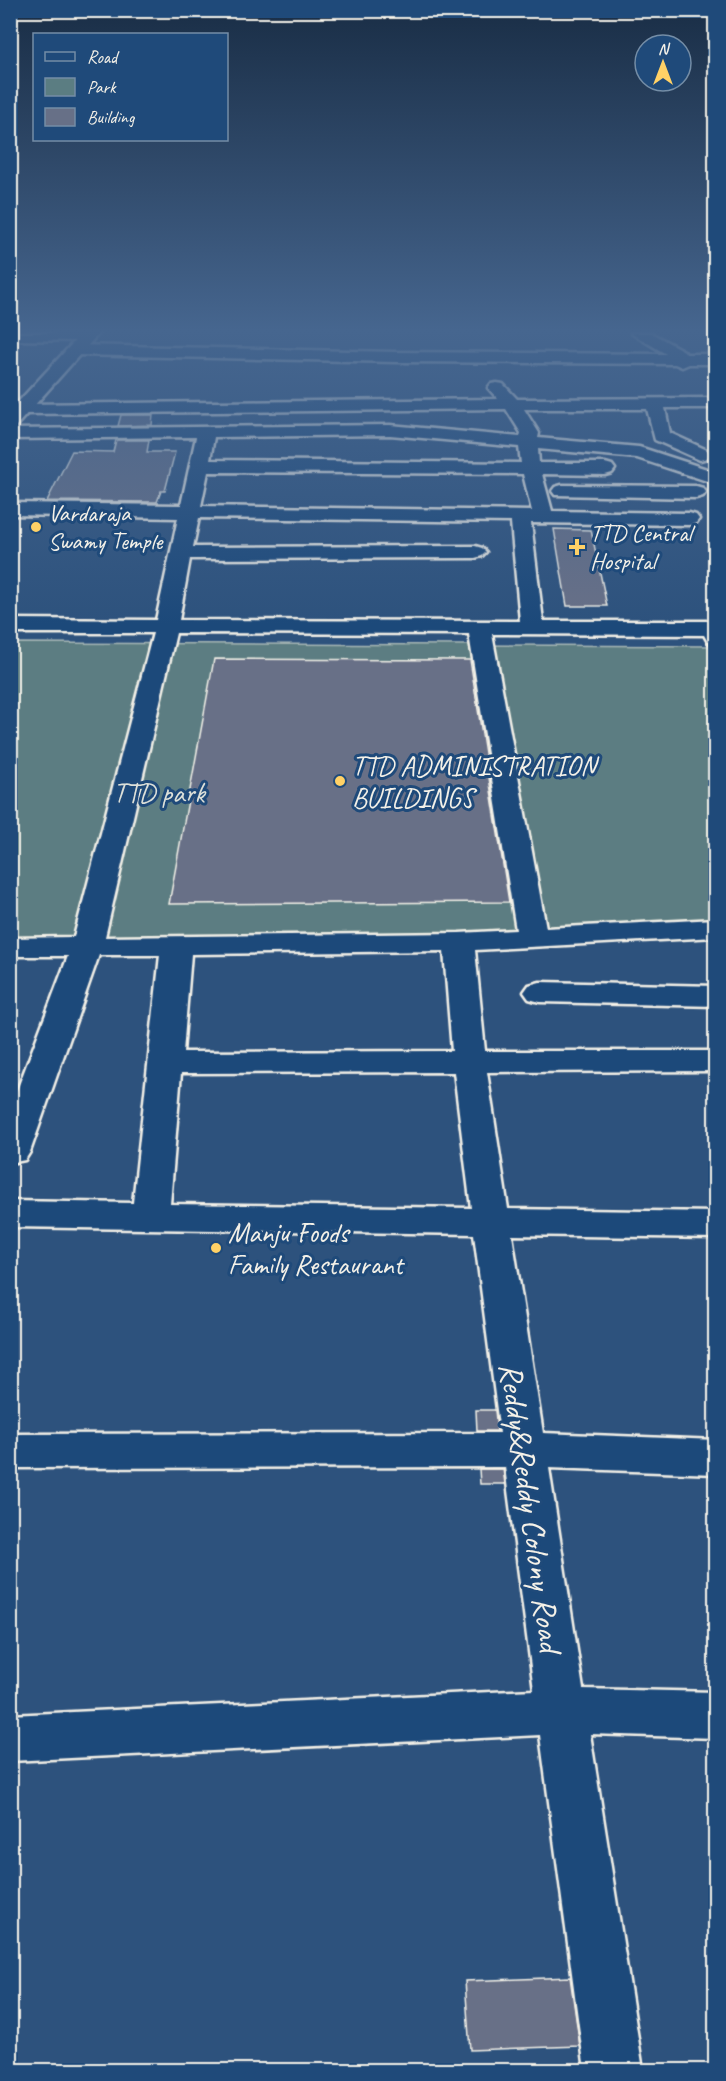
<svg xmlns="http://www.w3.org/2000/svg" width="726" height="2081" viewBox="0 0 726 2081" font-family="Caveat,sans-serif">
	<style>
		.green { fill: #5b7d82; stroke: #a8b7b5; stroke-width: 1.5 }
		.building { fill: #677087; stroke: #f4f1e8; stroke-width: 1.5 }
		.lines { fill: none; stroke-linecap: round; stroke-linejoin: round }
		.street-casing { stroke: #f4f1e8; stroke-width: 5 }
		.secondary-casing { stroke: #f4f1e8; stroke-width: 5 }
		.street { fill: #1f4a7a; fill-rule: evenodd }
		.secondary { fill: #1f4a7a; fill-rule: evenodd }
		.poi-dot { fill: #ffd166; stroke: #1f4a7a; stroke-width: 2 }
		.labels { text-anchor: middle; stroke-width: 6; stroke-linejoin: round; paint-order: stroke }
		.far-poi-label { font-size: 24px; fill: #f4f1e8; stroke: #1f4a7a; text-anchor: start }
		.poi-label { font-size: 28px; fill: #f4f1e8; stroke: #1f4a7a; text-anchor: start }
		.park-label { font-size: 28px; fill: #dde0d9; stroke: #1f4a7a }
		.near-street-label { font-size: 33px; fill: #f4f1e8; stroke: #1f4a7a }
	</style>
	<rect width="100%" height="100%" fill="#2d527d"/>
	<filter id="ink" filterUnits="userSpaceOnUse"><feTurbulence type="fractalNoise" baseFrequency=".0167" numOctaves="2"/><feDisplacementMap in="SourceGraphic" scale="12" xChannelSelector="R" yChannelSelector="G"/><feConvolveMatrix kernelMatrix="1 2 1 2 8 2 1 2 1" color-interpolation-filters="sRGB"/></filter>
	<g filter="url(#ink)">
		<!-- green -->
		<polygon class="green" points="11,643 715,646 715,928 533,939 11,939"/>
		<!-- building -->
		<g class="building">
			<polygon points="121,415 153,415 152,425 118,426"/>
			<polygon points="116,440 149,440 147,452 175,452 165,491 161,491 157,502 47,501 72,451 113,452"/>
			<polygon points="554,529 591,530 607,606 567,606"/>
			<polygon points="214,659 470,660 509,902 169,904"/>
			<polygon points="476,1410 495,1410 497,1431 477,1431"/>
			<polygon points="479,1469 503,1469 505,1484 480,1484"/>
			<polygon points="570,1977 580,2046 470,2050 465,1981"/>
		</g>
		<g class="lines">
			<defs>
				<g id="street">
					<polygon points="10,333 93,333 95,336 87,341 10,340"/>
					<polygon points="631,333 651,333 684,351 686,354 716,354 716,364 689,364 682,367 675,364 396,362 76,355 68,350 76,345 396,352 666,354"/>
					<path d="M497 383 503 384 517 399 716 398V408H665L670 433 707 450 709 454 707 458 700 460 655 440 647 409H524L539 433 538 438 639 447 716 472V484L637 458 538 449 539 463H605L612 465 615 469 612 473 605 475 542 474 552 511 689 513 696 515 699 519 696 523 689 525 531 523 543 621H713L716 622V644L708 642 704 635 492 634 546 928 716 919V937L475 950 485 1051H716V1071L487 1072 508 1209 716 1212V1238L512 1235 543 1433 716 1440V1474L549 1468 583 1689 716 1692V1738L590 1734 643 2070H585L540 1735 10 1761V1715L534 1690 505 1467 10 1468V1434L500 1433 474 1234 10 1227V1201L133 1203 160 955H99L30 1152 25 1160 10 1163V1109L68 956H10V938L74 937 153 633H10V619L156 620 178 518 10 515V503L181 505 196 437 10 439V429L390 425 520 437 521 433 506 409 24 414 18 413 15 409 18 405 24 404 498 399 488 388 491 384ZM390 435 519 447 521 463 210 460 214 437ZM208 472 523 474 532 511 201 506ZM199 518 511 522 520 621 179 620 190 559 475 558 482 556 486 552 482 548 475 546 193 547ZM176 633 469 634 516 930 459 933 105 937ZM444 951 452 1051 183 1052 191 954ZM454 1072 471 1208 170 1204 181 1073Z"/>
					<polygon points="562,485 696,486 703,488 706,492 703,496 696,498 555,495 552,491 555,487"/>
					<polygon points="540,982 716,986 716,1006 540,1002 529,999 524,992 529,985"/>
				</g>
				<polygon id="secondary" points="82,333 99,333 16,426 10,427 10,411"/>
			</defs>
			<!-- street casing -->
			<use href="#street" class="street-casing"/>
			<!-- secondary casing -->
			<use href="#secondary" class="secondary-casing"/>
			<!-- street -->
			<use href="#street" class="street"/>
			<!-- secondary -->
			<use href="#secondary" class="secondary"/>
		</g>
	</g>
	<!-- sky -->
	<linearGradient id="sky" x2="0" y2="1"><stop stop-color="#192d45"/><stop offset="0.53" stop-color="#46668f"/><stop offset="1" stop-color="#46668f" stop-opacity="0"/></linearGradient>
	<rect width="726" height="624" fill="url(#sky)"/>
	<!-- markers -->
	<g class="poi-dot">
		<circle cx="36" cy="527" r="6"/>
		<path d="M574 538h6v6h6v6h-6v6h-6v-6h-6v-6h6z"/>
		<circle cx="340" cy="781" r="6"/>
		<circle cx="216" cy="1248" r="6"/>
	</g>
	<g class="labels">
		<!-- far-poi labels -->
		<g class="far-poi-label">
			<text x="48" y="521">Vardaraja<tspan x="48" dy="28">Swamy Temple</tspan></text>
			<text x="590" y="541">TTD Central<tspan x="590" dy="28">Hospital</tspan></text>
		</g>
		<!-- poi labels -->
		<g class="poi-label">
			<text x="352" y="775">TTD ADMINISTRATION<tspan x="352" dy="32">BUILDINGS</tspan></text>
			<text x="228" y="1242">Manju Foods<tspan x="228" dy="32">Family Restaurant</tspan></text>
		</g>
		<!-- park labels -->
		<g class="park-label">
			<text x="159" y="802">TTD park</text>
		</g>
		<!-- near-street labels -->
		<g class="near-street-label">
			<text transform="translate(532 1507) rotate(82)" y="12">Reddy&amp;Reddy Colony Road</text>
		</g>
	</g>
	<!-- margin -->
	<rect width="726" height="2081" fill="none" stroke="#1f4a7a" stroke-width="36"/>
	<rect x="18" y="18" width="690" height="2045" fill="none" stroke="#f4f1e8" stroke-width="2" filter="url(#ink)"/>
	<!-- legend -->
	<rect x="33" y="33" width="195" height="108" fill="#1f4a7a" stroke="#748da6" stroke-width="1.5"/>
	<rect x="45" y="52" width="30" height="9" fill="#1f4a7a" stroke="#748da6" stroke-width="1.5"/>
	<text x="87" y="63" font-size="18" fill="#f4f1e8">Road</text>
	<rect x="45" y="78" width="30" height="18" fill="#5b7d82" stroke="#748da6" stroke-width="1.5"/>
	<text x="87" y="93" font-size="18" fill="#f4f1e8">Park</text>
	<rect x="45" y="108" width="30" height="18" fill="#677087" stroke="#748da6" stroke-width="1.5"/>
	<text x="87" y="123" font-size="18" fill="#f4f1e8">Building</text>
	<!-- north arrow -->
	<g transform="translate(663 63)"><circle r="28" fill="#1f4a7a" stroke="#748da6" stroke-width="1.5"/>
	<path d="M0-4.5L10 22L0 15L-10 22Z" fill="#ffd166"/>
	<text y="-9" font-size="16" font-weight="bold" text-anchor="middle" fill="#f4f1e8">N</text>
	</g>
</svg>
